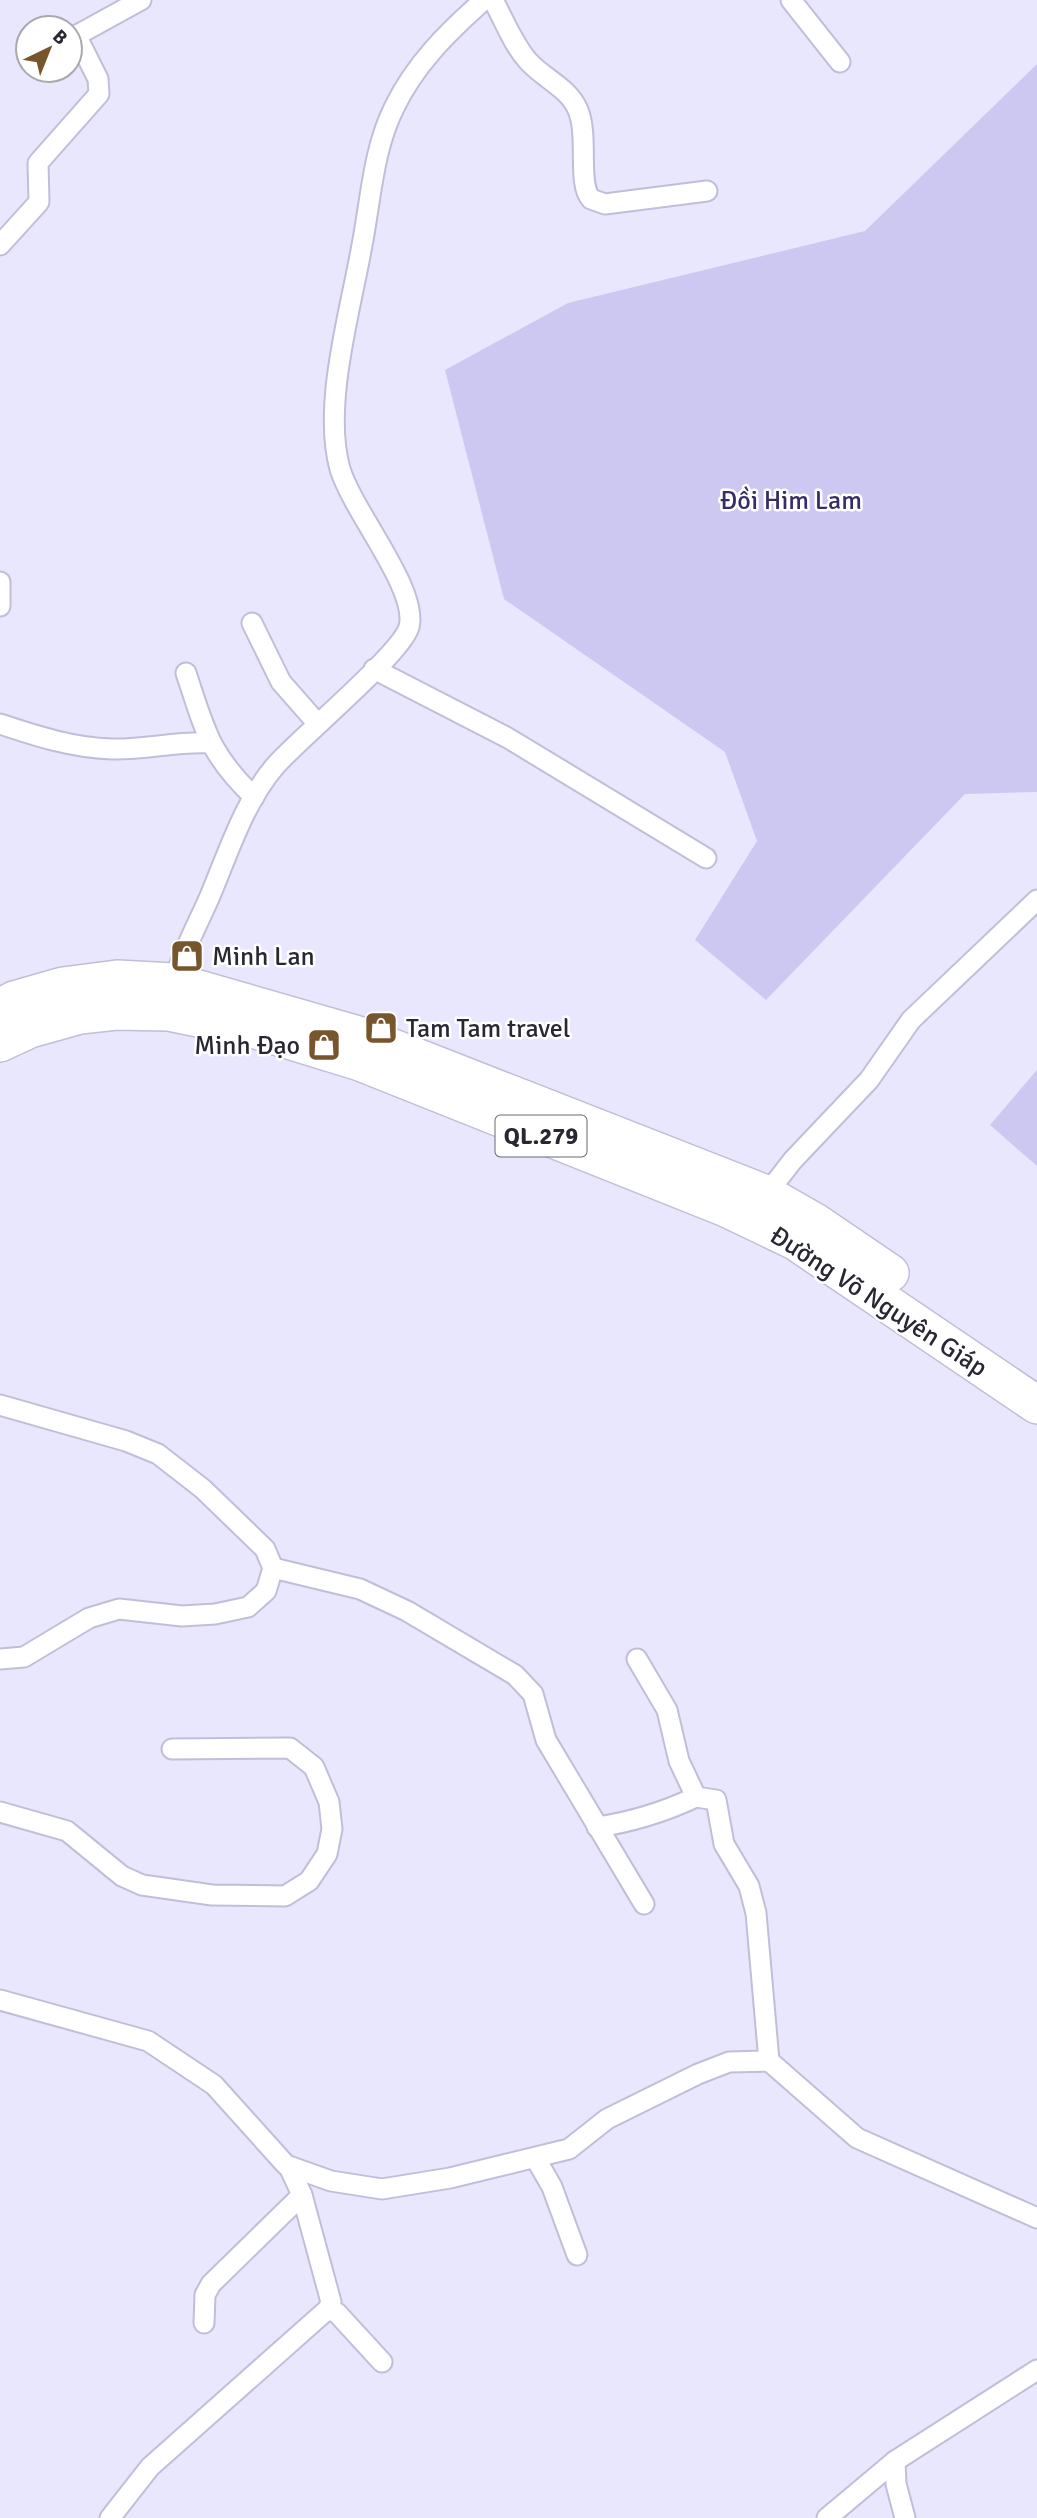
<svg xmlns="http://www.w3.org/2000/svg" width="1037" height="2518" viewBox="0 0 1037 2518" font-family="Signika,sans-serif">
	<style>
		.green { fill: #ccc8f1 }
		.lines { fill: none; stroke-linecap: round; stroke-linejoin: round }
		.street-casing { stroke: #c0bed8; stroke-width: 23 }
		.highway-casing { stroke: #c0bed8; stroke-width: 40 }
		.street { stroke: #fff; stroke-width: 19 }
		.highway { stroke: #fff; stroke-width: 37 }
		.labels { text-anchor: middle; stroke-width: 5; stroke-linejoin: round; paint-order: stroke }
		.shield { fill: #fff; stroke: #686870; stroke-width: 2 }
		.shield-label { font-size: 24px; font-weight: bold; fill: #282732 }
		.park-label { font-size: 26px; fill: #382c68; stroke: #fff }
		.poi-label { font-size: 26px; fill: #282732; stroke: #fff; text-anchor: start }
		.street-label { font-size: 26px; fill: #282732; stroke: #fff }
	</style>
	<rect width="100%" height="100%" fill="#e9e7fd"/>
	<!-- green -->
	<g class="green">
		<polygon points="1037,64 1037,792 965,794 766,1000 695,940 757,841 725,752 504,599 445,370 568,303 865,231"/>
		<polygon points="1037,1070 1037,1166 990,1125"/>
	</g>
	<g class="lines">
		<defs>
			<g id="street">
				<path d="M493 0C504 20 513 44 528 61 544 79 568 87 578 110 589 136 577 184 591 199L605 204 707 191"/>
				<polyline points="791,0 840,62"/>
				<polyline points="70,39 141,0"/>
				<polyline points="0,245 39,202 38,163 99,94 98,79 76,35"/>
				<polyline points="0,582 0,606"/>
				<polyline points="252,623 281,682 317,723"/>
				<polyline points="374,669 508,738 706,858"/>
				<path d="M186 673C205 730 209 754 254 797"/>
				<path d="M0 724C36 736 73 748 112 749 145 750 177 741 210 743"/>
				<path d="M172 990C179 958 197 926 210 896 229 851 244 802 276 765 301 737 402 653 409 627 419 590 353 512 340 469 322 405 351 309 362 245 371 199 373 150 394 108 415 64 448 32 484 0"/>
				<polyline points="762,1200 793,1160 869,1080 911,1020 1037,900"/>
				<polyline points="0,1405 126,1441 158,1454 203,1489 265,1549 273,1568 266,1591 248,1607 215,1614 182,1616 119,1609 89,1618 24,1657 0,1659"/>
				<polyline points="273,1568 360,1589 407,1611 515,1675 533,1694 546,1740 644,1904"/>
				<polyline points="0,1812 67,1831 122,1876 142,1885 212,1895 285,1896 309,1881 327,1854 332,1829 329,1802 314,1767 290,1748 172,1749"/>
				<path d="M597 1827C632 1822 664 1812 696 1797"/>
				<polyline points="0,2000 148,2041 214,2085 286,2165 331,2181 382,2189 450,2178 569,2149 607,2119 698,2074 729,2062 769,2061 756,1913 749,1886 724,1844 716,1800 696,1797 679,1761 667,1710 637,1659"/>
				<polyline points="769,2061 857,2138 1037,2218"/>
				<polyline points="536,2159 552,2187 577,2255"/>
				<polyline points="328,2309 337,2313 382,2362"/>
				<polyline points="204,2323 205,2295 211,2284 302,2195"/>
				<polyline points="110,2518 150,2467 328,2309 331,2302 302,2195 289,2167"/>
				<polyline points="827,2518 895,2461"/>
				<polyline points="905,2518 896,2484 895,2461 1037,2370"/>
			</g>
			<g id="highway">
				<polyline points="0,1008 14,1000 63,986 117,979 174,982 365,1037 766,1194 815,1222 890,1273"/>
				<polyline points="0,1043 30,1029 80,1015 116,1011 168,1012 256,1030 360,1062 726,1208 795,1241 1037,1405"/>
			</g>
		</defs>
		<!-- street casing -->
		<use href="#street" class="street-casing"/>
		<!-- highway casing -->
		<use href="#highway" class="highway-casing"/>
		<!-- street -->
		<use href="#street" class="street"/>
		<!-- highway -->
		<use href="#highway" class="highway"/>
	</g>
	<!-- icons -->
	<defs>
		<symbol id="shop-square" viewBox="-11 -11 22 22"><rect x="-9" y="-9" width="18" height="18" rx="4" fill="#78562d" stroke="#fff"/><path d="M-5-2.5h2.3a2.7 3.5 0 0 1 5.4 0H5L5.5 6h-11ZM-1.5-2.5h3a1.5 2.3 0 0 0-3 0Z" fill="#fff"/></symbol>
	</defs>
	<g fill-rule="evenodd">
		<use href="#shop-square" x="168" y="937" width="38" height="38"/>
		<use href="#shop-square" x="362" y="1009" width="38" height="38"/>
		<use href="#shop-square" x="305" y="1026" width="38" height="38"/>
	</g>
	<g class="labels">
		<!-- shield labels -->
		<rect class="shield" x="495.5" y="1115.5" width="91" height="41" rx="5"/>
		<g class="shield-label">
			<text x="541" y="1144">QL.279</text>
		</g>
		<!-- park labels -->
		<g class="park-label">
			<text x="791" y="509">Đồi Him Lam</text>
		</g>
		<!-- poi labels -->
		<g class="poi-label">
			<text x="212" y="965">Minh Lan</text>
			<text x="406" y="1037">Tam Tam travel</text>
			<text x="300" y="1054" text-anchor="end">Minh Đạo</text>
		</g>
		<!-- street labels -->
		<g class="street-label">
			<text transform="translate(879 1301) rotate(33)" y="9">Đường Võ Nguyên Giáp</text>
		</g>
	</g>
	<!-- north arrow -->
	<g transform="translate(49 49) rotate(43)"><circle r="33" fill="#ffffff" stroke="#a9a9ad" stroke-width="2"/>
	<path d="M0-5L12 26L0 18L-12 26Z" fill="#78562d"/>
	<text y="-10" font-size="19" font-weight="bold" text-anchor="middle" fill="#282732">B</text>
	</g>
</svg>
